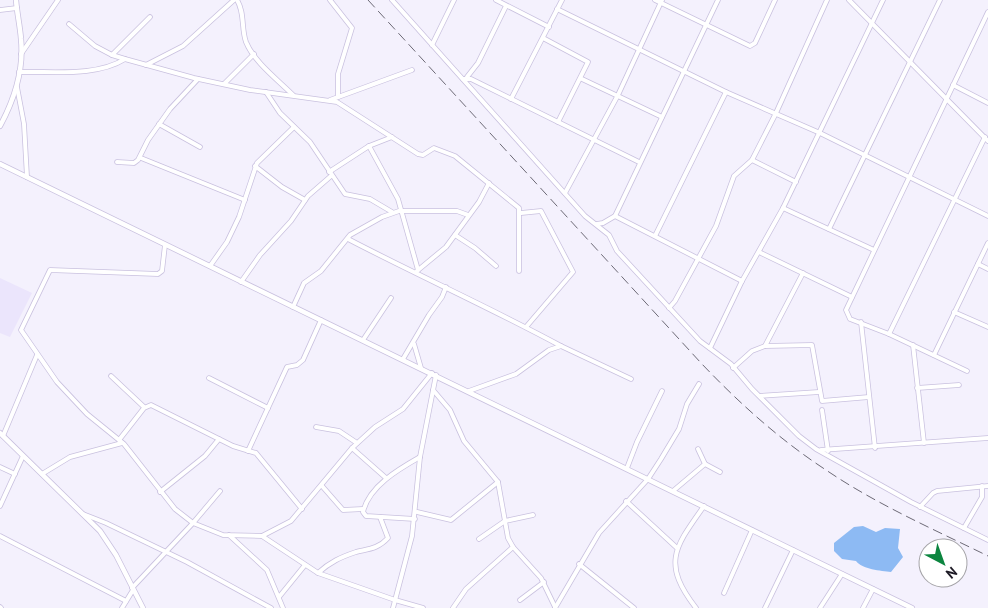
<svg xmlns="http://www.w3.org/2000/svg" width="988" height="608" viewBox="0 0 988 608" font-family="'PT Sans',sans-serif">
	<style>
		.built { fill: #ebe5fc }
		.water { fill: #8dbaf3 }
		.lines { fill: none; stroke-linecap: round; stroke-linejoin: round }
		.minor-casing { stroke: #c9c1df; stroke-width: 5.5 }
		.tertiary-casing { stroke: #c9c1df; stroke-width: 6 }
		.minor { stroke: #fff; stroke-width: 4 }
		.tertiary { stroke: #fff; stroke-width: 4.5 }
		.rail { stroke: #6d6a76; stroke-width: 1; stroke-dasharray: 10 5; stroke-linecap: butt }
	</style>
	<rect width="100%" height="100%" fill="#f4f1fd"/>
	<!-- built -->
	<polygon class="built" points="0,278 32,293 10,337 0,333"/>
	<!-- water -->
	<path class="water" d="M863 526 876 532 885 528 900 529 898 548 903 557 891 572C881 571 862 569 856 561L842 559 834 551V543L854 527Z"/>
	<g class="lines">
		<defs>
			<g id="minor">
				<path d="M237 0C245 13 241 28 246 42 254 62 278 80 293 95"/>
				<polyline points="330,0 352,28 338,74 338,97"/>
				<polyline points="392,0 585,216 609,235 617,251 700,341 731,364 752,389 799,436 816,449 911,502 988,540"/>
				<polyline points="496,0 549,27"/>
				<polyline points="655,0 750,46 755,43 775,0"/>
				<polyline points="849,0 988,141"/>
				<polyline points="557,9 726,92 820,133 988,216"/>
				<polyline points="0,10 17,8"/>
				<polyline points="69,24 95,46 112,55 125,59 194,78 250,90 337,102 418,154 423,155 434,148 455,156 519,208 519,271"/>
				<polyline points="543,38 588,62 558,122"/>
				<polyline points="432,45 454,0"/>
				<polyline points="21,54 58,0"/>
				<polyline points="112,55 150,17"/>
				<polyline points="146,65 183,46 234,0"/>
				<path d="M19 72C53 71 96 77 125 59"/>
				<polyline points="467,77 478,63 506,6"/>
				<polyline points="463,79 471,79 639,162"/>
				<polyline points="582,79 662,117"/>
				<polyline points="224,84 254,54"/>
				<polyline points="953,85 988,103"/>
				<polyline points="17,87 24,124 27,177"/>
				<polyline points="266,92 280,113 310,142 345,194 370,199 392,212"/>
				<polyline points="511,99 562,0"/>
				<polyline points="330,100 412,70"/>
				<polyline points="159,124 200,147"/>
				<polyline points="369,146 398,199 418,270"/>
				<polyline points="141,158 245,200"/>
				<polyline points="752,160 796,182"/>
				<polyline points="117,162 134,163 138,160 148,140 170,109 198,79"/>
				<polyline points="255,166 282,187 305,200"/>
				<polyline points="329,172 369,146 392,137"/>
				<polyline points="565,193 618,95 662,0"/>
				<polyline points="783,208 874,250"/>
				<polyline points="521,213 541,211 573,272 526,327"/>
				<polyline points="615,216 742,281"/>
				<polyline points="597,224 603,223 615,216 718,0"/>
				<polyline points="829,229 940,0"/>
				<polyline points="455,235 475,248 496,266"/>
				<polyline points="655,236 726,92"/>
				<path d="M348 239C419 276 491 308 561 346"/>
				<polyline points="165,245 162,271 158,274 50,270 21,330 57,382 87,414 124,444 175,509 193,523 223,535 262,536 291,521 352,448 375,427 403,409 432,373"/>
				<polyline points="759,252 852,297"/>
				<polyline points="978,264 988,269"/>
				<polyline points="210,266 227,242 239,217 257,163 294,127"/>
				<polyline points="417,271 446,247 479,202 489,183"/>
				<polyline points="241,282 260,255 291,221 308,196 331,176"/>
				<polyline points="293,307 304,283 321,271 350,235 382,217 399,211 457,211 468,215"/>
				<polyline points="669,308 675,301 716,226 734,176 752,160 776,113 827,0"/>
				<polyline points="954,312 988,327"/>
				<polyline points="861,322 875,448"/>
				<polyline points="889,334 985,137"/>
				<polyline points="363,340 391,298"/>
				<polyline points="414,344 421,368"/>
				<polyline points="913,345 924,443"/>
				<polyline points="765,346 812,345 822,401 869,397"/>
				<polyline points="710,348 742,281 783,208 883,0"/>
				<polyline points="934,355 988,243"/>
				<polyline points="403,359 429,315 442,297 446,287"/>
				<polyline points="733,368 752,351 765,346 803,273"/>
				<polyline points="967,371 889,334 850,319 846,310 988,12"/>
				<polyline points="111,376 144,407"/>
				<polyline points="209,378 268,408"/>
				<polyline points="917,388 959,385"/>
				<polyline points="433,390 450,410 464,441 498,482 508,538 513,547 466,589 453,608"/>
				<polyline points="469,391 516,374 549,350 561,346 631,379"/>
				<polyline points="760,396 819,392"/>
				<polyline points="822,410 828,451"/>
				<polyline points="316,427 339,431 357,443"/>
				<polyline points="3,436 37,355"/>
				<polyline points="119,440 144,408 151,405 233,446 256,453 302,509"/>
				<polyline points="352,448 386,478"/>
				<polyline points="698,449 705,464"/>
				<polyline points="821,450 988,438"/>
				<polyline points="248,451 287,367 297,365 303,360 321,320"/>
				<polyline points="0,467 15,474"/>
				<polyline points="627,468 637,442 662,391"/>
				<polyline points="42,474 70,457 122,443"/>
				<polyline points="322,486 343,510 363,509"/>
				<polyline points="673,491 705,464 720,472"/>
				<polyline points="160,492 205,456 219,439"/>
				<polyline points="626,501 677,548"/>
				<polyline points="0,506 23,456"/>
				<polyline points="920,507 933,493 937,491 988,486"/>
				<polyline points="417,512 451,520 498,482"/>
				<polyline points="83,514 106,523 187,562 271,608"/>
				<path d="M415 519 366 516 363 512C369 486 399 469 420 457"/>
				<polyline points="964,528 982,497 982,486"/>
				<polyline points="229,535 267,570 283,608"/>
				<polyline points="0,536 126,601"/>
				<polyline points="262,536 318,573 395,600 423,608"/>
				<polyline points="479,539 505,521 533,515"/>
				<polyline points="513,547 541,578 555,607"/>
				<polyline points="579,564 634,608"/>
				<path d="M318 573C330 562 341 557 356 552 368 549 378 549 388 538L380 517"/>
				<polyline points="132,588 193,523 220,491"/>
				<polyline points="724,593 752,530"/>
				<polyline points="279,597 305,565"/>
				<polyline points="520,600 544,582"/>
				<polyline points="0,607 1,608"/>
				<polyline points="122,608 133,590"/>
				<polyline points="393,608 412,536 420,457 436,375"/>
				<polyline points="555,608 599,533 648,479 661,459 679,429 687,404 699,384"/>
				<path d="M696 608C661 563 675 547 704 506"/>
				<polyline points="765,608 793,550"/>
				<polyline points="820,608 842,574"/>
				<polyline points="863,608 873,589"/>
			</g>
			<g id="tertiary">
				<path d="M0 126C14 100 24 69 21 39 20 26 17 13 16 0"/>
				<polyline points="0,164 912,608"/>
				<polyline points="0,433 100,531 116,555 143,608"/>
			</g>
		</defs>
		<!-- minor casing -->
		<use href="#minor" class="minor-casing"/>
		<!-- tertiary casing -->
		<use href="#tertiary" class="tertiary-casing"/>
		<!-- minor -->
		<use href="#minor" class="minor"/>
		<!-- tertiary -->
		<use href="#tertiary" class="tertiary"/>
		<!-- rail -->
		<path class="rail" d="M368 0 701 363C739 403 780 440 826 470 876 504 933 529 988 556"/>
	</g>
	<!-- north arrow -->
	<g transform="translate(943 563) rotate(139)"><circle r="24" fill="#ffffff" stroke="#a4a3a7"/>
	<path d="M0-4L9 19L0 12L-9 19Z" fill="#0c853f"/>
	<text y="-8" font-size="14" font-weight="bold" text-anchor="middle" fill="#1c1924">N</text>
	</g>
</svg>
